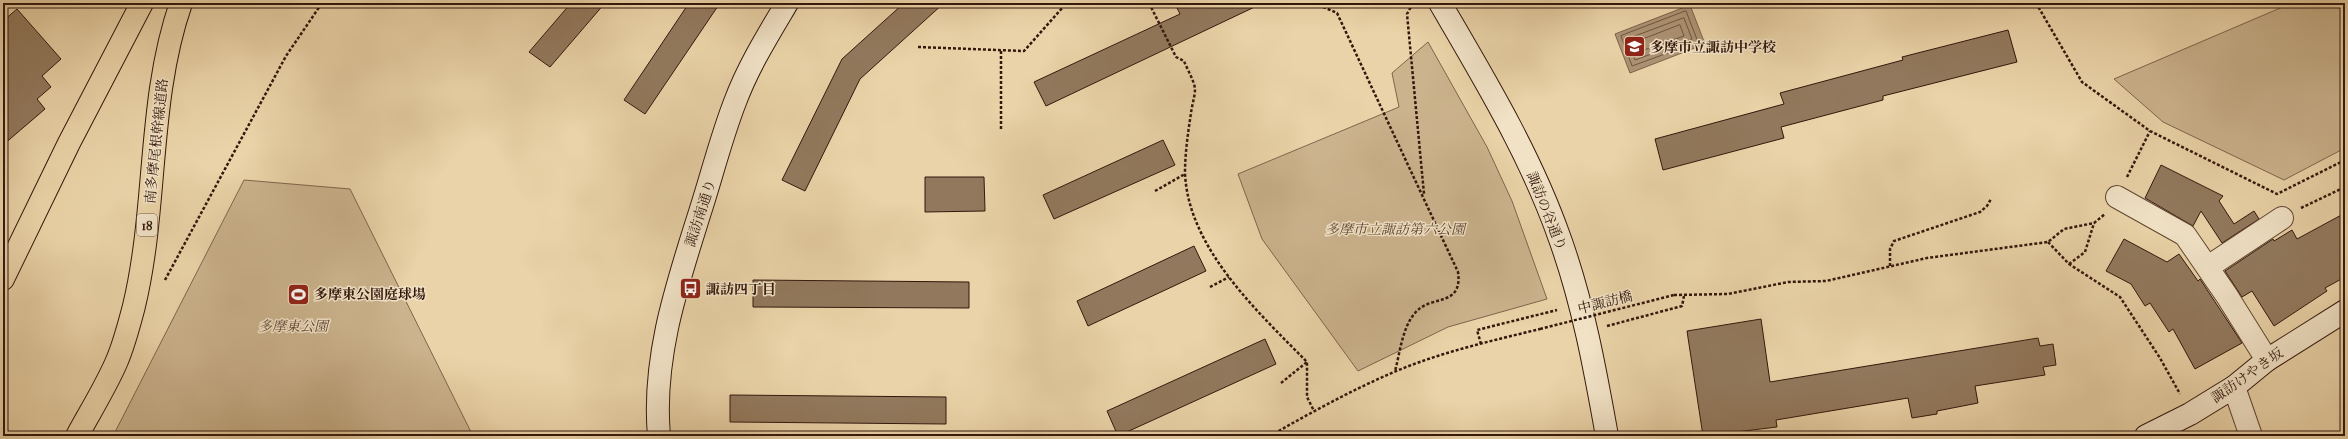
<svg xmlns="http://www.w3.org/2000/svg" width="2348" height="439" viewBox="0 0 2348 439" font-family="'IM FELL French Canon','Noto Serif JP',serif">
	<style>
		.green { fill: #cbb38d; stroke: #7f654c }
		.water { fill: #ac9373; stroke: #7c614a }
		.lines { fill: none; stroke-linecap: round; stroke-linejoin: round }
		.shore { stroke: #705540; stroke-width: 1 }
		.building { fill: #92795d; stroke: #33170c }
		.street-casing { stroke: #614633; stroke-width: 24 }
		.secondary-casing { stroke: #33170c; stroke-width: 24 }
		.primary-casing { stroke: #33170c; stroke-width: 24 }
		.path { stroke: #33170c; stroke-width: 2.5; stroke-dasharray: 3 2; stroke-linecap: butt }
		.street { stroke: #f1e2c6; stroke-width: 22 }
		.secondary { stroke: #f1e2c6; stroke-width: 22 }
		.primary { stroke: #ead3a8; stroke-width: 22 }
		.path-bridge { stroke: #33170c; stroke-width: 2.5; stroke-dasharray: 3 2; stroke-linecap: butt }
		.labels { text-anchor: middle; stroke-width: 3; stroke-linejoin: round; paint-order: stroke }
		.shield { fill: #f1e2c6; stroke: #6c5444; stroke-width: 1 }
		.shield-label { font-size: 13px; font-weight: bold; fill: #33170c }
		.poi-label { font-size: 14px; font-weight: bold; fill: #33170c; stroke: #f1e2c6; text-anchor: start }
		.street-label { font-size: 14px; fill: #33170c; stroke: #f1e2c6 }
		.park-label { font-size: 14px; font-style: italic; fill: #614633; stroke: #f1e2c6 }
	</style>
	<rect width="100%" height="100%" fill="#ead3a8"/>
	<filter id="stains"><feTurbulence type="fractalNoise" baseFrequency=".005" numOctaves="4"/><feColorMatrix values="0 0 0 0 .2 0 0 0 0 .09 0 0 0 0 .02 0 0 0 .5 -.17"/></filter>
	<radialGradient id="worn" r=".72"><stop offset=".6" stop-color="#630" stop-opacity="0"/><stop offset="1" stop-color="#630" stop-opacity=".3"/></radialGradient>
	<!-- green -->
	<g class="green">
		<polygon points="2292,3 2345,3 2345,148 2284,180 2163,122 2114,79"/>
		<polygon points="1428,42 1487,147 1512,201 1547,299 1448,327 1358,371 1262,239 1238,174 1399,107 1392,73"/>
		<polygon points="244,180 350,189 473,436 113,436"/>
	</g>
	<!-- water -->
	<polygon class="water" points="1690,5 1705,44 1630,73 1615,34"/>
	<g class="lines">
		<!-- shore -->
		<g class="shore">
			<polygon points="1686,11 1698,42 1632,66 1621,36"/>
			<polygon points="1684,18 1692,39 1635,60 1628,39"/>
			<polygon points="1680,25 1684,36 1638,52 1636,42"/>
		</g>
	</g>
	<!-- building -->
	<g class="building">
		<polygon points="571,3 605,3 550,67 529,52"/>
		<polygon points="689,3 720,3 645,114 624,100"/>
		<polygon points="904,3 944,3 860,79 805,191 782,180 842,59"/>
		<polygon points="1189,3 1263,3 1046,106 1034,82 1180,14 1177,8"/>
		<polygon points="17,9 61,59 42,76 51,87 37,99 45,109 3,145 3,21"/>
		<polygon points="2008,30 2017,62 1883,96 1883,100 1781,127 1784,138 1663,170 1655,139 1784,104 1780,93 1903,60 1902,57"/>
		<polygon points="1163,140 1175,165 1054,219 1043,195"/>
		<polygon points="2161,165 2223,196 2219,201 2234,224 2254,211 2259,219 2222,243 2201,211 2193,226 2145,198"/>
		<polygon points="925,177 984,177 985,211 925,212"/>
		<polygon points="2345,213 2345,277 2325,288 2327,291 2274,326 2252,291 2242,297 2225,271 2273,239 2274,241 2292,230 2297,239"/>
		<polygon points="2124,239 2167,262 2179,254 2198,281 2200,279 2242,343 2195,369 2173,329 2169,332 2150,303 2145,306 2131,284 2106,271"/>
		<polygon points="1194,246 1206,271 1088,326 1077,301"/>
		<polygon points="753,280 969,282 969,308 753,307"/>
		<polygon points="1761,319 1770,382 2038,338 2040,346 2053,344 2056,365 2043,367 2045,375 1975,386 1978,403 1937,411 1937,414 1912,418 1908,398 1776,420 1777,427 1703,436 1687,331"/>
		<polygon points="1265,339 1276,364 1118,436 1107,411"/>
		<polygon points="730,395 946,397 946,424 730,422"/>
	</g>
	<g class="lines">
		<defs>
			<g id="street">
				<polyline points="2117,197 2185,235 2227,296 2267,360"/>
				<polyline points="2208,267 2282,218"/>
				<polyline points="2234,387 2251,436"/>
			</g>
			<g id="secondary">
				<path d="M1440 3C1485 80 1531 156 1560 239 1583 303 1595 369 1607 436"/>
				<path d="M659 436C652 358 677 285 700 212 712 175 721 138 735 102 748 67 768 35 787 3"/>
				<polyline points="2146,436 2190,414 2234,387 2267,360 2345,311"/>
			</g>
			<g id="primary">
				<polyline points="3,279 69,143 142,3"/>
				<path d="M77 436C90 412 105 388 116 363 124 345 129 325 134 306 158 206 147 101 181 3"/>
			</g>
		</defs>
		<!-- street casing -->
		<use href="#street" class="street-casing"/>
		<!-- secondary casing -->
		<use href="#secondary" class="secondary-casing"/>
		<!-- primary casing -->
		<use href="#primary" class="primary-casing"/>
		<!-- path -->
		<g class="path">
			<path d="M1149 3 1176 57 1184 61C1187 69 1194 80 1195 89 1195 96 1192 105 1191 113 1188 133 1185 153 1185 173 1188 248 1258 312 1307 362V397L1314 411"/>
			<path d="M1314 3 1337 13 1458 272C1463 308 1430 294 1415 313 1402 328 1400 353 1395 371"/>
			<polyline points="1413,3 1407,14 1424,194"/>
			<polyline points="2036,3 2082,82 2150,131 2277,194 2345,160"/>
			<polyline points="918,47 1024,51 1064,6 1088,3"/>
			<polyline points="1001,129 1001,50"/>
			<polyline points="2127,177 2150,131"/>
			<polyline points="1155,191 1185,174"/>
			<polyline points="2301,208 2345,187"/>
			<polyline points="2048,242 2069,264 2120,297 2160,358 2180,394"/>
			<polyline points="2069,264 2085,252 2094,223"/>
			<polyline points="1890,266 1890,249 1894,241 1980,212 1987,206 1991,199"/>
			<polyline points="165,280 286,56 322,3"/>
			<polyline points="1210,287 1229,277"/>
			<polyline points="1674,295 1728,294 1788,282 1826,281 1927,258 2048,242 2064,229 2094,223 2105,214"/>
			<polyline points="1607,326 1682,306 1684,296"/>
			<polyline points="1481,344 1477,330 1557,310"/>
			<polyline points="1281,383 1307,362"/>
			<path d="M1270 436C1310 413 1352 390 1394 372 1441 352 1491 341 1540 329"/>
		</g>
		<!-- street -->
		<use href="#street" class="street"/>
		<!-- secondary -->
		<use href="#secondary" class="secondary"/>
		<!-- primary -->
		<use href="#primary" class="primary"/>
		<!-- path-bridge -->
		<polyline class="path-bridge" points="1540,329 1674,295"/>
	</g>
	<!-- icons -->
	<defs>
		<symbol id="school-square" viewBox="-11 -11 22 22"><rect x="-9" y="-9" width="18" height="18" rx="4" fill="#8f2418" stroke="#f1e2c6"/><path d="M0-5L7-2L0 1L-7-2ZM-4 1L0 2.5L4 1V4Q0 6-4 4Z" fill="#fff"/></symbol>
		<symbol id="bus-square" viewBox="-11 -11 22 22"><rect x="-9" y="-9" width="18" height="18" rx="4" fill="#8f2418" stroke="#f1e2c6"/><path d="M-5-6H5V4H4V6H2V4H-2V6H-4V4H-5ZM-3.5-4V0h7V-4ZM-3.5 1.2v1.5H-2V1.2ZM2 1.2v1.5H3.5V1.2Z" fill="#fff"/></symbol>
		<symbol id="stadium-square" viewBox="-11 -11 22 22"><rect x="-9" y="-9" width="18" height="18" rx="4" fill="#8f2418" stroke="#f1e2c6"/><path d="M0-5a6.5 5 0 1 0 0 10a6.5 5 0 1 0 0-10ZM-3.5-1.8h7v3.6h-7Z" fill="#fff"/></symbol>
	</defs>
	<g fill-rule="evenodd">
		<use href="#school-square" x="1622" y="34" width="25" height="25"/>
		<use href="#bus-square" x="678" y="276" width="25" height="25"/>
		<use href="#stadium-square" x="286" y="282" width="25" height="25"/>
	</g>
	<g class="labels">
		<!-- shield labels -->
		<rect class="shield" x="137" y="214" width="20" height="22" rx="3"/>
		<g class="shield-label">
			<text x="147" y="230">18</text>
		</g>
		<!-- poi labels -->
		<g class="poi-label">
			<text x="1650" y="52">多摩市立諏訪中学校</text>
			<text x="706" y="294">諏訪四丁目</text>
			<text x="314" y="299">多摩東公園庭球場</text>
		</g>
		<!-- street labels -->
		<g class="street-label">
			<text transform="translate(156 141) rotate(-84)" y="5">南多摩尾根幹線道路</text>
			<text transform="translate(1547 211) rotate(68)" y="5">諏訪の谷通り</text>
			<text transform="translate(700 213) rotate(-72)" y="5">諏訪南通り</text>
			<text transform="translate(1605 302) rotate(-14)" y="5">中諏訪橋</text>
			<text transform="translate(2247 375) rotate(-35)" y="5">諏訪けやき坂</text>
		</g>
		<!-- park labels -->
		<g class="park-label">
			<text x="1395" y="234">多摩市立諏訪第六公園</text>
			<text x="293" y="331">多摩東公園</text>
		</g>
	</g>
	<!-- margin -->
	<rect width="2348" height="439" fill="none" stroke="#ead3a8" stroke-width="16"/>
	<rect x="4" y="4" width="2340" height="431" fill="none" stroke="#33170c" stroke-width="2"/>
	<rect x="8" y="8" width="2332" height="423" fill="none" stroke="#33170c"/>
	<rect width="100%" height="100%" filter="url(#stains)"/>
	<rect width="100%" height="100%" fill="url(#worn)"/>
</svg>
